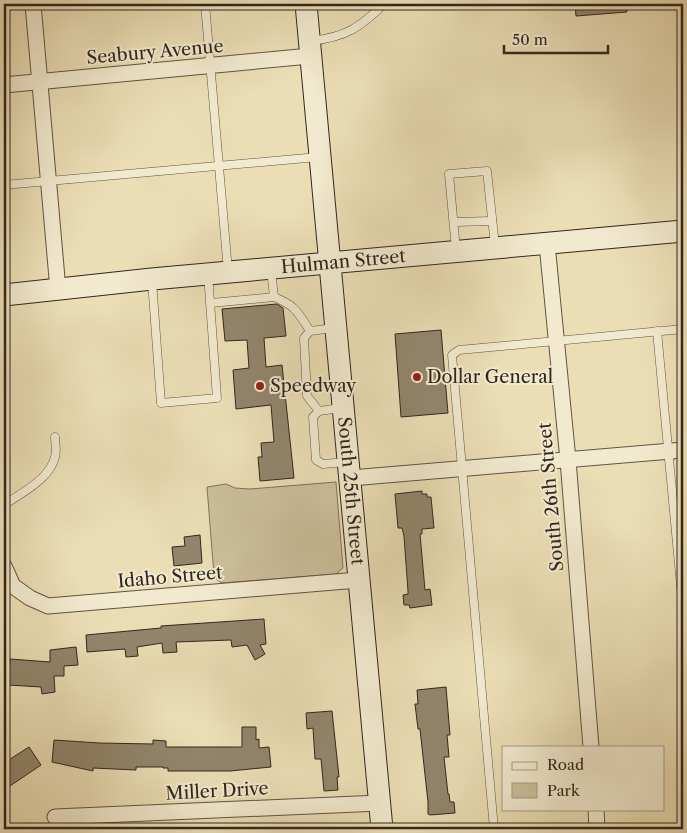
<svg xmlns="http://www.w3.org/2000/svg" width="687" height="833" viewBox="0 0 687 833" font-family="'Libre Caslon Text',serif">
	<style>
		.green { fill: #ccbf9c; stroke: #7f725e }
		.building { fill: #92866d; stroke: #32261f }
		.lines { fill: none; stroke-linecap: round; stroke-linejoin: round }
		.lane-casing { stroke: #605444; stroke-width: 9 }
		.street-casing { stroke: #605444; stroke-width: 17 }
		.secondary-casing { stroke: #32261f; stroke-width: 23 }
		.lane { stroke: #f2eacf; stroke-width: 8 }
		.street { stroke: #f2eacf; stroke-width: 15 }
		.secondary { stroke: #f2eacf; stroke-width: 21 }
		.poi-dot { fill: #8f2418; stroke: #f2eacf; stroke-width: 2 }
		.labels { text-anchor: middle; stroke-width: 4; stroke-linejoin: round; paint-order: stroke }
		.street-label { font-size: 18px; fill: #32261f; stroke: #f2eacf }
		.poi-label { font-size: 18px; fill: #32261f; stroke: #f2eacf; text-anchor: start }
	</style>
	<rect width="100%" height="100%" fill="#ebdeb5"/>
	<filter id="stains"><feTurbulence type="fractalNoise" baseFrequency=".004" numOctaves="4"/><feColorMatrix values="0 0 0 0 .2 0 0 0 0 .09 0 0 0 0 .02 0 0 0 .5 -.17"/></filter>
	<radialGradient id="worn" r=".72"><stop offset=".6" stop-color="#630" stop-opacity="0"/><stop offset="1" stop-color="#630" stop-opacity=".3"/></radialGradient>
	<!-- green -->
	<polygon class="green" points="336,482 343,568 336,574 222,583 217,580 214,575 207,487 226,484 235,488 250,489"/>
	<!-- building -->
	<g class="building">
		<polygon points="575,4 627,4 627,12 576,16"/>
		<polygon points="277,304 283,308 286,336 264,338 266,367 282,365 294,478 260,481 258,457 262,457 261,443 274,442 271,405 236,409 233,370 249,368 247,340 225,341 222,309"/>
		<polygon points="441,330 448,413 401,417 395,334"/>
		<polygon points="422,491 422,494 427,494 427,497 431,497 434,528 422,529 422,534 420,534 425,590 430,589 432,605 410,608 409,605 404,605 403,595 408,594 408,591 404,536 402,528 398,528 395,494"/>
		<polygon points="200,535 202,563 174,566 172,547 185,546 184,537"/>
		<polygon points="264,619 266,644 260,645 265,654 255,660 247,645 232,647 231,640 176,642 177,652 163,653 162,643 137,647 138,656 126,657 125,649 87,652 86,635 161,628 161,626"/>
		<polygon points="76,647 78,665 64,666 64,676 54,676 55,692 42,694 41,687 8,685 10,659 50,662 50,650"/>
		<polygon points="446,687 450,735 447,735 449,757 444,757 448,794 449,794 450,802 454,802 455,813 430,815 428,814 428,802 420,729 418,729 415,704 418,704 417,690"/>
		<polygon points="332,711 339,777 337,777 338,790 324,791 321,759 315,759 313,728 307,729 306,713"/>
		<polygon points="242,727 256,727 256,740 259,739 259,748 269,747 271,767 230,771 168,771 168,768 163,768 163,767 136,767 136,770 93,768 93,771 52,762 54,740 99,743 153,744 153,740 166,741 166,747 242,747"/>
		<polygon points="29,747 41,765 4,790 4,763"/>
	</g>
	<g class="lines">
		<defs>
			<g id="lane">
				<polyline points="205,4 228,271"/>
				<path d="M311 41C346 37 359 28 384 4"/>
				<polyline points="4,185 318,157"/>
				<polyline points="454,222 492,221"/>
				<polyline points="456,250 449,174 487,171 495,246"/>
				<polyline points="152,281 161,403 217,398 208,274"/>
				<path d="M274 297C296 306 297 311 310 331"/>
				<polyline points="211,303 274,297 271,270"/>
				<polyline points="657,331 683,607"/>
				<polyline points="341,408 319,411 313,417 316,460 323,464 347,462"/>
				<polyline points="319,411 307,396 304,338 310,331 334,328"/>
				<path d="M4 505C21 493 50 479 55 457 57 451 55 443 55 437"/>
				<polyline points="494,829 452,355 459,350 683,329"/>
			</g>
			<g id="street">
				<polyline points="33,4 58,290"/>
				<polyline points="4,85 310,56"/>
				<polyline points="547,244 568,460 591,747"/>
				<polyline points="351,478 683,450"/>
				<polyline points="4,566 13,586 30,598 48,606 358,580"/>
				<polyline points="596,809 597,829"/>
				<polyline points="55,817 380,803"/>
			</g>
			<g id="secondary">
				<path id="s1" d="M306 4 382 829"/>
				<path id="s2" d="M4 295 152 279 683 231"/>
			</g>
		</defs>
		<!-- lane casing -->
		<use href="#lane" class="lane-casing"/>
		<!-- street casing -->
		<use href="#street" class="street-casing"/>
		<!-- secondary casing -->
		<use href="#secondary" class="secondary-casing"/>
		<!-- lane -->
		<use href="#lane" class="lane"/>
		<!-- street -->
		<use href="#street" class="street"/>
		<!-- secondary -->
		<use href="#secondary" class="secondary"/>
	</g>
	<!-- markers -->
	<g class="poi-dot">
		<circle cx="417" cy="377" r="5"/>
		<circle cx="260" cy="386" r="5"/>
	</g>
	<g class="labels">
		<!-- street labels -->
		<g class="street-label">
			<text transform="translate(155 52) rotate(-5)" y="6">Seabury Avenue</text>
			<text dy="6" stroke="none"><textPath href="#s2" startOffset="341">Hulman Street</textPath></text>
			<text dy="6" stroke="none"><textPath href="#s1" startOffset="489">South 25th Street</textPath></text>
			<text transform="translate(551 497) rotate(-95)" y="6">South 26th Street</text>
			<text transform="translate(170 577) rotate(-5)" y="6">Idaho Street</text>
			<text transform="translate(217 791) rotate(-3)" y="6">Miller Drive</text>
		</g>
		<!-- poi labels -->
		<g class="poi-label">
			<text x="427" y="383">Dollar General</text>
			<text x="270" y="392">Speedway</text>
		</g>
	</g>
	<!-- margin -->
	<rect width="687" height="833" fill="none" stroke="#ebdeb5" stroke-width="20"/>
	<rect x="5" y="5" width="677" height="823" fill="none" stroke="#32261f" stroke-width="2.5"/>
	<rect x="10" y="10" width="667" height="813" fill="none" stroke="#32261f"/>
	<!-- legend -->
	<rect x="502" y="746" width="162" height="65" fill="#f2eacf" stroke="#a59c89"/>
	<rect x="512" y="762" width="25" height="8" fill="#f2eacf" stroke="#a59c89"/>
	<text x="547" y="770" font-size="15" fill="#32261f">Road</text>
	<rect x="512" y="783" width="25" height="15" fill="#ccbf9c" stroke="#a59c89"/>
	<text x="547" y="796" font-size="15" fill="#32261f">Park</text>
	<!-- scale -->
	<path d="M504 45v8h104v-8" fill="none" stroke="#32261f" stroke-width="2.5"/>
	<text x="512" y="45" font-size="15" fill="#32261f" stroke="#f2eacf" stroke-width="4" paint-order="stroke">50 m</text>
	<rect width="100%" height="100%" filter="url(#stains)"/>
	<rect width="100%" height="100%" fill="url(#worn)"/>
</svg>
